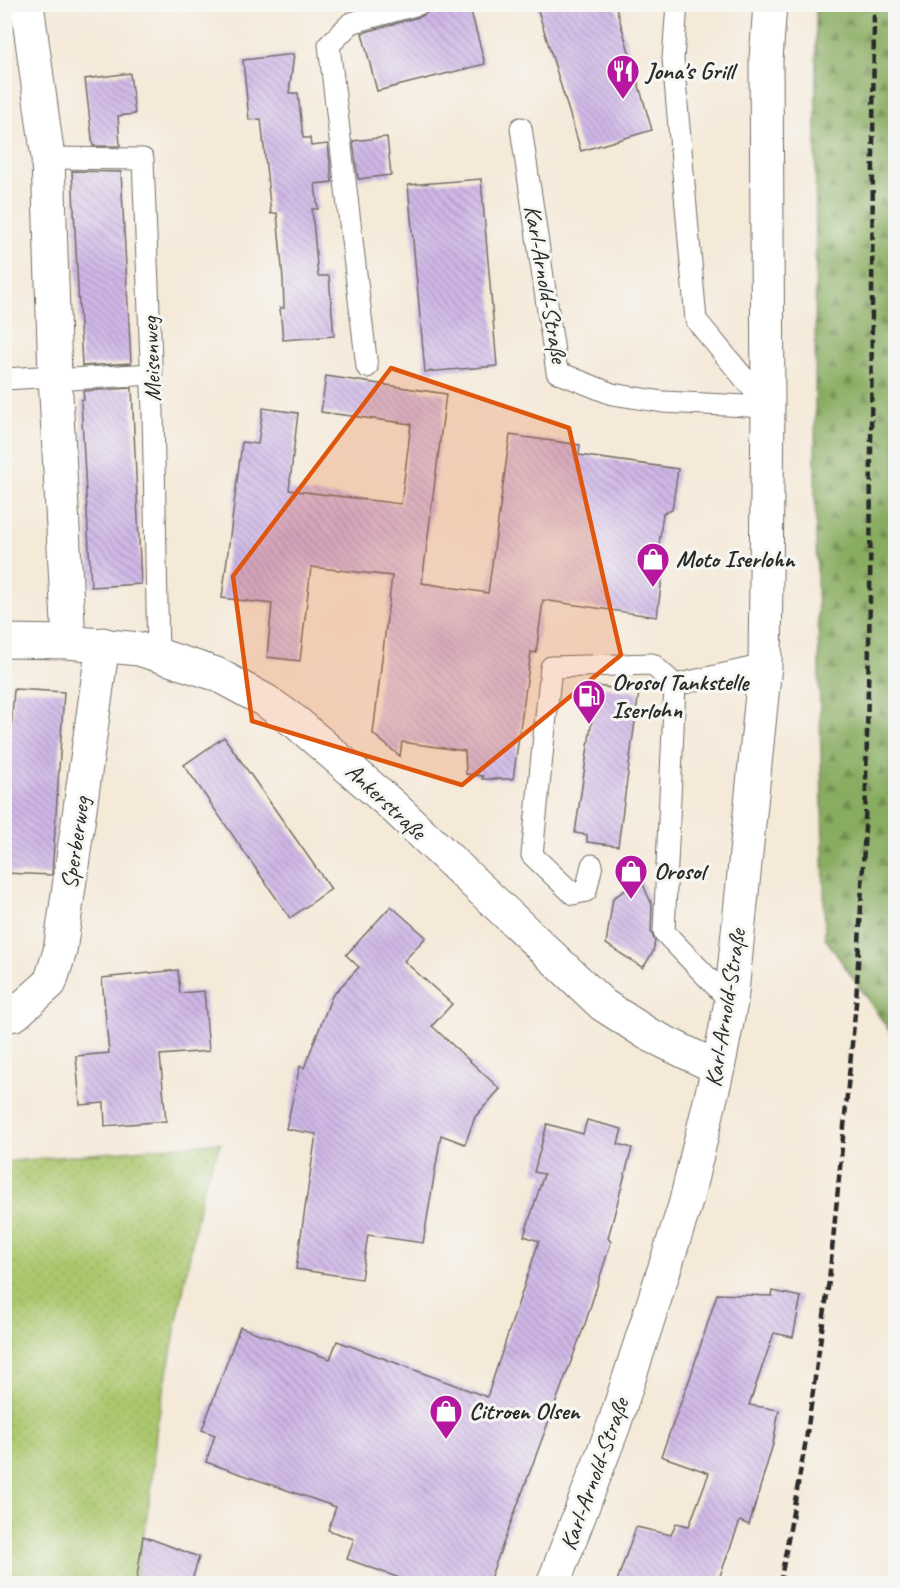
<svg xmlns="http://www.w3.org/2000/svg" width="900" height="1588" viewBox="0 0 900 1588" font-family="Caveat,sans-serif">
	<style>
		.forest { fill: url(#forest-firs); stroke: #5a6c46; stroke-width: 1.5 }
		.park { fill: url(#park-dots); stroke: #6b794c; stroke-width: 1.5 }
		.building { fill: url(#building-back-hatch) }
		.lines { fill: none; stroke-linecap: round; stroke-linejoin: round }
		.lane-casing { stroke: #726e68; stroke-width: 23 }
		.street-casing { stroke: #726e68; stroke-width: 35 }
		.secondary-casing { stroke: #726e68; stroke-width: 35 }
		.lane { stroke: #fff; stroke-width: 21 }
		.street { stroke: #fff; stroke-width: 33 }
		.secondary { stroke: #fff; stroke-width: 33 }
		.rail { stroke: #2b2b2b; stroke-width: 4.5; stroke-dasharray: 9 4.5; stroke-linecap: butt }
		.marked { fill: #df570e; fill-opacity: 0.2; stroke: #df570e; stroke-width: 4.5; stroke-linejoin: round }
		.labels { text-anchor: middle; stroke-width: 6; stroke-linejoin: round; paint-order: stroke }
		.poi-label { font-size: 24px; font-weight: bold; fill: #2b2b2b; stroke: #f6f6f2; text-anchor: start }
		.street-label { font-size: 24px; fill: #2b2b2b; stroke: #f6f6f2 }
	</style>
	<defs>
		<pattern id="forest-firs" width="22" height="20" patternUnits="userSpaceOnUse" patternTransform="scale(1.5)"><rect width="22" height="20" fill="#88ac60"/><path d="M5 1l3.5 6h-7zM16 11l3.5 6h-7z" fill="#6f8c4f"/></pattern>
		<pattern id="park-dots" width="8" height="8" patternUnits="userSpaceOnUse" patternTransform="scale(1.5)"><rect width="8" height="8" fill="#abc76d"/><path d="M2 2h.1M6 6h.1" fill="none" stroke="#93ab5f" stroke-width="1.8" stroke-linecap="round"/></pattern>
		<pattern id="building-back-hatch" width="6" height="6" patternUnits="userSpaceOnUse" patternTransform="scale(1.5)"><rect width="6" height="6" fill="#d0b7e7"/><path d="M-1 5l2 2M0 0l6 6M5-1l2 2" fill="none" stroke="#a995bb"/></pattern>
	</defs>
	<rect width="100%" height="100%" fill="#f6f6f2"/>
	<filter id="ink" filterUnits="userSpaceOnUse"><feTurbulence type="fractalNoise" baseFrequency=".0167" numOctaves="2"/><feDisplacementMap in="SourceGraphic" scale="12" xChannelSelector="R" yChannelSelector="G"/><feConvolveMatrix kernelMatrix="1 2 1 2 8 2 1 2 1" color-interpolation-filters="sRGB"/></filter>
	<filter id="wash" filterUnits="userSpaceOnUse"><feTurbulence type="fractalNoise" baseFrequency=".008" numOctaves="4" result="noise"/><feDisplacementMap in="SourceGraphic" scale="24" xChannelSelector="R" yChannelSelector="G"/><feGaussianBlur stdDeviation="1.35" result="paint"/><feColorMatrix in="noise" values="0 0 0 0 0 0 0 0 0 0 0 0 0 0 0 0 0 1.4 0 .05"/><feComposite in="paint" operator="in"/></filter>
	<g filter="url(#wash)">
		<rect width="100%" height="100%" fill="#f5e9d8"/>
		<!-- forest -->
		<polygon class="forest" points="816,5 895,5 895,1039 825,938 815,489"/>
		<!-- park -->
		<polygon class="park" points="221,1142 203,1186 156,1431 151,1490 136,1583 5,1584 5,1162"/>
		<g id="blocks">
			<!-- building -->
			<g class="building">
				<polygon points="453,4 469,4 485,64 377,91 362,33 422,16 429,11"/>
				<polygon points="536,4 615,4 652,130 581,151"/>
				<polygon points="294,54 289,93 298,93 303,138 310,138 311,146 328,144 332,182 315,184 318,209 312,209 318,276 329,276 334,336 283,340 280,308 284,308 283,279 277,213 271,214 261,119 249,120 243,60"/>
				<polygon points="130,73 135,114 118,116 120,146 93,146 85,79"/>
				<polygon points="387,137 391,175 358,179 353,141"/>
				<polygon points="72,171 121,172 131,363 82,366"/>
				<polygon points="481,179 497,366 425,372 408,185"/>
				<polygon points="326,376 446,394 422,583 488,593 510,435 580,445 579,455 678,469 672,510 663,513 655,577 662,578 657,617 543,600 536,653 531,652 513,779 482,779 483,776 466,774 465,751 402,742 400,756 373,734 392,576 311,567 300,661 267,657 272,604 222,598 242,442 258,444 263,408 298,413 289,490 401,504 411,424 321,412"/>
				<polygon points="132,388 141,584 91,587 81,400 84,399 83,391"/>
				<polygon points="597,686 639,692 618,846 587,842 587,835 575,833"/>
				<polygon points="14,689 64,692 52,875 4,873 4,824"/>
				<polygon points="224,737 331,889 290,918 184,765"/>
				<polygon points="641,880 652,905 651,932 655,941 653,952 643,968 606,944 613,898"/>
				<polygon points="391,906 426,937 404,961 452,1004 432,1026 500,1089 475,1117 465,1144 441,1135 423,1243 368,1235 361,1279 296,1269 316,1134 286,1129 300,1066 304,1068 332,996 359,967 346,955"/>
				<polygon points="178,970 180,993 204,991 209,1051 160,1055 166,1121 105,1126 104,1103 80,1105 76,1056 109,1053 102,978"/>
				<polygon points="587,1120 622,1129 618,1144 632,1148 608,1238 611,1242 585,1324 488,1584 416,1584 347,1559 354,1539 328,1530 336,1507 206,1462 215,1435 202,1430 240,1327 330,1359 337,1341 487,1397 539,1241 524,1236 544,1174 534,1172 547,1124 583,1134"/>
				<polygon points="773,1291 801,1297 793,1337 774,1333 749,1405 779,1410 773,1444 749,1525 740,1521 717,1584 616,1584 636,1527 671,1535 676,1523 689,1526 709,1473 661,1456 690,1378 717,1294 772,1296"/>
				<polygon points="143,1536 199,1557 191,1584 136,1584"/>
			</g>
		</g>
	</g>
	<g filter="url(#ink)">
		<use href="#blocks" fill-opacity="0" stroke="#726e68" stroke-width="1.5"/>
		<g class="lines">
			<defs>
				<g id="lane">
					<polyline points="521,128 557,372 612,394 663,402 768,407 696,320 673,59 677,4"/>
					<polyline points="48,158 143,159 153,413 158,654"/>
					<polyline points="367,367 329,45 351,23 419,4"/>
					<polyline points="4,379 55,376 70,379 152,374"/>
					<polyline points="592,865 586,891 573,894 532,855 551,667 652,664 675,685"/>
					<polyline points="731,1002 664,932 675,685 765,665"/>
				</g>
				<g id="street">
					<polyline points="27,4 48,158 55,376 69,642"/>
					<polyline points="4,641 69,642 139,649 216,674 266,701 297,723 393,806 603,1005 648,1034 718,1068"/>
					<polyline points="4,1016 15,1014 50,983 60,951 103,644"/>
				</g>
				<polyline id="secondary" points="553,1584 614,1425 685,1205 718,1068 731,1002 765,665 768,407 766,59 770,4"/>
			</defs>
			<!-- lane casing -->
			<use href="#lane" class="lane-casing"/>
			<!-- street casing -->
			<use href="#street" class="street-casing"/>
			<!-- secondary casing -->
			<use href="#secondary" class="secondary-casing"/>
			<!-- lane -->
			<use href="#lane" class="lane"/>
			<!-- street -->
			<use href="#street" class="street"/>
			<!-- secondary -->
			<use href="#secondary" class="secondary"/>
			<!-- rail -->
			<polyline class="rail" points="780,1584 806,1440 829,1281 856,1003 865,827 870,597 874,4"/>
		</g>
	</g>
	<!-- marked area -->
	<path class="marked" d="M391 368 569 428 621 655 462 785 252 721 233 576Z"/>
	<!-- icons -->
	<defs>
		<symbol id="restaurant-pin" viewBox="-11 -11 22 30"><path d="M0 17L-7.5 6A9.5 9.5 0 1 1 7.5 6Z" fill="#b5179e" stroke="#f6f6f2"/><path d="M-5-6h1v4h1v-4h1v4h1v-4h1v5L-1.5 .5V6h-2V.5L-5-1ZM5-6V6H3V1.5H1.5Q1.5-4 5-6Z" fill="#fff"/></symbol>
		<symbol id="shop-pin" viewBox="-11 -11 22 30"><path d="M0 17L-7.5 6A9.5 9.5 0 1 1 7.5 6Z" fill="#b5179e" stroke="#f6f6f2"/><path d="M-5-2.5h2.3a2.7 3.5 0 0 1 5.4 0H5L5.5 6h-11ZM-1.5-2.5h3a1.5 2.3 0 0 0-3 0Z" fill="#fff"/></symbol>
		<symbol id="fuel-pin" viewBox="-11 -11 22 30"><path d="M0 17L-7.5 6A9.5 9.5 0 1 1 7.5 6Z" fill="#b5179e" stroke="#f6f6f2"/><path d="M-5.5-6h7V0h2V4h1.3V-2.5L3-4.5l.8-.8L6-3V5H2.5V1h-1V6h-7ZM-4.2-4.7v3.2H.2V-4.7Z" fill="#fff"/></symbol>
	</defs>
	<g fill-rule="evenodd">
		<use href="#restaurant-pin" x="604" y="52" width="38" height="52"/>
		<use href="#shop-pin" x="634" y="540" width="38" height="52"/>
		<use href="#fuel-pin" x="570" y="677" width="38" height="52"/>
		<use href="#shop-pin" x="612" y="852" width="38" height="52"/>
		<use href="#shop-pin" x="427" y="1392" width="38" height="52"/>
	</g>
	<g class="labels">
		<!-- poi labels -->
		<g class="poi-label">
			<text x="646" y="79">Jona's Grill</text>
			<text x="676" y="567">Moto Iserlohn</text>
			<text x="612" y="690">Orosol Tankstelle<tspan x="612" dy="28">Iserlohn</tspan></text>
			<text x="654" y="879">Orosol</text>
			<text x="469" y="1419">Citroen Olsen</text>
		</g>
		<!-- street labels -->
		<g class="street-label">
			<text transform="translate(546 284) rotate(80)" y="8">Karl-Arnold-Straße</text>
			<text transform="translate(151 359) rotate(-92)" y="8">Meisenweg</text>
			<text transform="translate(386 801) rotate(43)" y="8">Ankerstraße</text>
			<text transform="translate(75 843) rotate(-82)" y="8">Sperberweg</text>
			<text transform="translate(725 1008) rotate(-81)" y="8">Karl-Arnold-Straße</text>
			<text transform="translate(594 1474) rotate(-70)" y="8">Karl-Arnold-Straße</text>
		</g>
	</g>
	<!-- margin -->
	<rect width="900" height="1588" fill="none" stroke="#f6f6f2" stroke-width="24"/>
</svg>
